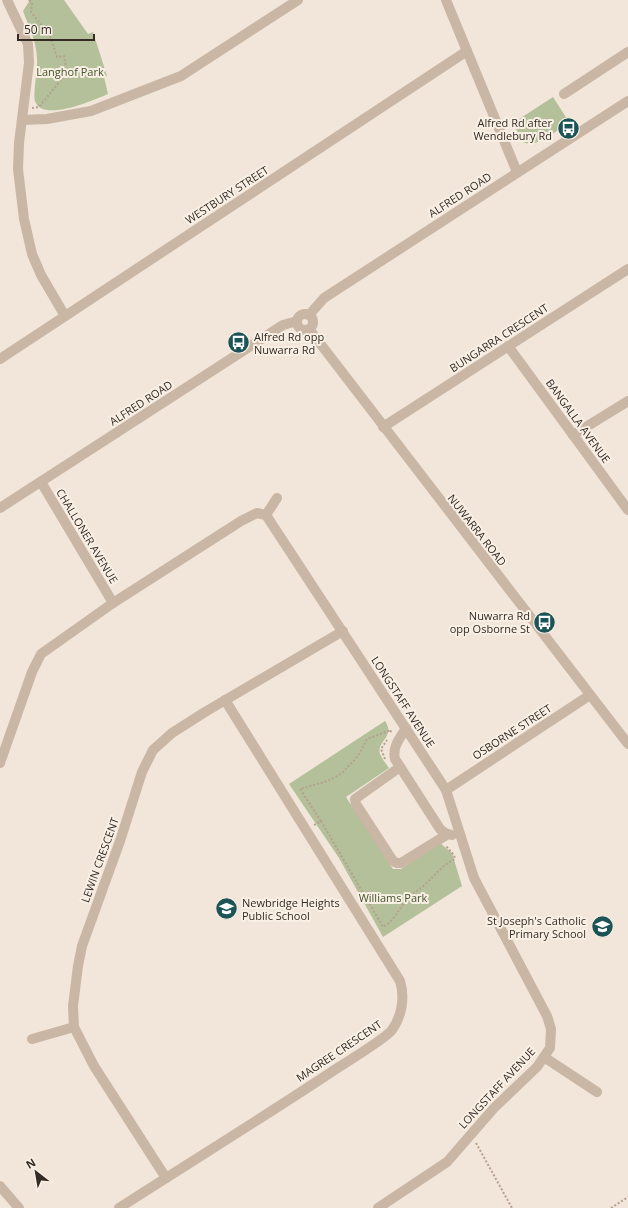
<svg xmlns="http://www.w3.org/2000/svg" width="628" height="1208" viewBox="0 0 628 1208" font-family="'Open Sans',sans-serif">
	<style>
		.green { fill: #b3c099 }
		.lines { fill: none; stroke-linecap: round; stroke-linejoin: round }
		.path { stroke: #b5a08f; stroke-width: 2; stroke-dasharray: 2 2; stroke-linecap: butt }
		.minor { stroke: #c9b6a5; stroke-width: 10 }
		.labels { text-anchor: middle; stroke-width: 4; stroke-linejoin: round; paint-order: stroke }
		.park-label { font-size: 11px; fill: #44532a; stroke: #f9f0e5 }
		.poi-label { font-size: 11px; fill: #352b26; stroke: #f9f0e5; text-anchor: end }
		.street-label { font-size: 11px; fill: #352b26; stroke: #f9f0e5 }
	</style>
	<rect width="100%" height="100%" fill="#f1e6d9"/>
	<!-- green -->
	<g class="green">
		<path d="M30 0H64L88 34 93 32 107 76 104 77 108 94C94 100 42 123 35 101 33 92 38 68 37 58 36 39 29 28 23 11Z"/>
		<path d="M553 97 569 122C557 130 538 149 523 142L513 123Z"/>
		<path d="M385 721C396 737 376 741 380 754 382 759 386 764 389 768L346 797 393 869H401L440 843 452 853 462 886 383 937 339 858 289 784Z"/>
	</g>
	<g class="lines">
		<!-- path -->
		<g class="path">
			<polyline points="29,0 32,4 31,12 50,36 57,57 64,56 66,67"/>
			<polyline points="32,108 39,107 65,75"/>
			<polyline points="385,759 381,749 387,740"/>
			<path d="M321 821 383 927C395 920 399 909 407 899 412 894 417 891 422 887 434 877 442 865 455 859L454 855 446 846"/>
			<polyline points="314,825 321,821 300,789 328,781 342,773 358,756 367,739 391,730 390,734"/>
			<polyline points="476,1143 512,1208"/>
			<polyline points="611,1208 628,1197"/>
		</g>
		<!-- minor -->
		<g class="minor">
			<polyline points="7,0 28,44 29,63 19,143 18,169 24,219 32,254 41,275 65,316"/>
			<polyline points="446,0 517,172"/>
			<polyline points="564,94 628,52"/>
			<polyline points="22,120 47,119 91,111 181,76 298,0"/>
			<circle cx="305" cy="322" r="8"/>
			<polyline points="309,315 324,298 628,101"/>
			<polyline points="309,329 628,744"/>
			<polyline points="508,346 628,510"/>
			<polyline points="0,359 467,51"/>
			<polyline points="383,427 628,269"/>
			<polyline points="573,435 628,401"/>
			<polyline points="41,482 113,603"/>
			<polyline points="0,508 283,325 297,321"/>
			<polyline points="266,515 277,498"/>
			<path d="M406 728C400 738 392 747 395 759L440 829 445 833 452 835"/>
			<polyline points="0,763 32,672 41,654 113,603 241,521 257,513 266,515 446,790 474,878 547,1016 551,1029 550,1048 537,1067 494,1108 447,1162 378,1208"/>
			<polyline points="400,767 355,799 356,804 393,861 397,863 401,863 448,834"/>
			<polyline points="446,790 590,695"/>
			<polyline points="32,1039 74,1027"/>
			<polyline points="544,1057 597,1092"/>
			<polyline points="166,1178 94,1066 74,1027 73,1006 78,966 82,946 120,841 142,772 153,750 172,733 205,712 343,631"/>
			<polyline points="0,1186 19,1208"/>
			<path d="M119 1208C192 1161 267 1115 339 1067 350 1060 386 1038 392 1030 402 1016 405 997 400 981L225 700"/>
		</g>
	</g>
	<!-- icons -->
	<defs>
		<symbol id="bus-disc" viewBox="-11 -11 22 22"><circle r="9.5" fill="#1c5356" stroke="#f9f0e5"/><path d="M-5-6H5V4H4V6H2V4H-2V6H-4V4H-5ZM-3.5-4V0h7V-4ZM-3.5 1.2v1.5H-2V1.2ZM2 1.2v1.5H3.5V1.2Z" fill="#fff"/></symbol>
		<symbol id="school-disc" viewBox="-11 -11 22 22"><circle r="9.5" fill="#1c5356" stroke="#f9f0e5"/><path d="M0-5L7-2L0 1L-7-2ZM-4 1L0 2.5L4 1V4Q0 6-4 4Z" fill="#fff"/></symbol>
	</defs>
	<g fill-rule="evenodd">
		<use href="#bus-disc" x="556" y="116" width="25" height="25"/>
		<use href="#bus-disc" x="226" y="330" width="25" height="25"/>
		<use href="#bus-disc" x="532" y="610" width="25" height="25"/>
		<use href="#school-disc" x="214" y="896" width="25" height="25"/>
		<use href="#school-disc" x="590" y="914" width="25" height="25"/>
	</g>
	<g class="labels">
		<!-- park labels -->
		<g class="park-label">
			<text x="70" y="76">Langhof Park</text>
			<text x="393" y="902">Williams Park</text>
		</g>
		<!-- poi labels -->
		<g class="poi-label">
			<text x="552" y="127">Alfred Rd after<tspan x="552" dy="13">Wendlebury Rd</tspan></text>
			<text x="254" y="341" text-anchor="start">Alfred Rd opp<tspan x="254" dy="13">Nuwarra Rd</tspan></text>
			<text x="530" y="620">Nuwarra Rd<tspan x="530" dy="13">opp Osborne St</tspan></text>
			<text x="242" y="907" text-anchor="start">Newbridge Heights<tspan x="242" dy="13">Public School</tspan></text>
			<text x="586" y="925">St Joseph's Catholic<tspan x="586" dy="13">Primary School</tspan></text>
		</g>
		<!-- street labels -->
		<g class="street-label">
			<text transform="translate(227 195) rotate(-33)" y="4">WESTBURY STREET</text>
			<text transform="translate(460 195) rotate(-33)" y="4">ALFRED ROAD</text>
			<text transform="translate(499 338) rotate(-33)" y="4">BUNGARRA CRESCENT</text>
			<text transform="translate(141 403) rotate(-33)" y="4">ALFRED ROAD</text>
			<text transform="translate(578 421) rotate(54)" y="4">BANGALLA AVENUE</text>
			<text transform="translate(477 530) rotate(52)" y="4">NUWARRA ROAD</text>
			<text transform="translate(87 536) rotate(59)" y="4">CHALLONER AVENUE</text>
			<text transform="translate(403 702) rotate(57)" y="4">LONGSTAFF AVENUE</text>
			<text transform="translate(512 732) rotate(-33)" y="4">OSBORNE STREET</text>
			<text transform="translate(100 860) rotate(-70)" y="4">LEWIN CRESCENT</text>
			<text transform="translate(339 1051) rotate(-34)" y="4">MAGREE CRESCENT</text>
			<text transform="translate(497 1088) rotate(-47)" y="4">LONGSTAFF AVENUE</text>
		</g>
	</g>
	<!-- north arrow -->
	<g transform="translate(36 1172) rotate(329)" stroke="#f9f0e5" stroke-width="3" paint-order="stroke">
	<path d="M0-3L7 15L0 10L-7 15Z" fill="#352b26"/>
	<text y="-6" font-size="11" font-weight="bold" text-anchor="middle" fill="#352b26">N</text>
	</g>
	<!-- scale -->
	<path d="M18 34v6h76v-6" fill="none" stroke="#352b26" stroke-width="2"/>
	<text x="24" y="34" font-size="12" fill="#352b26" stroke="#f9f0e5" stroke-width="3" paint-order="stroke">50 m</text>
</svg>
